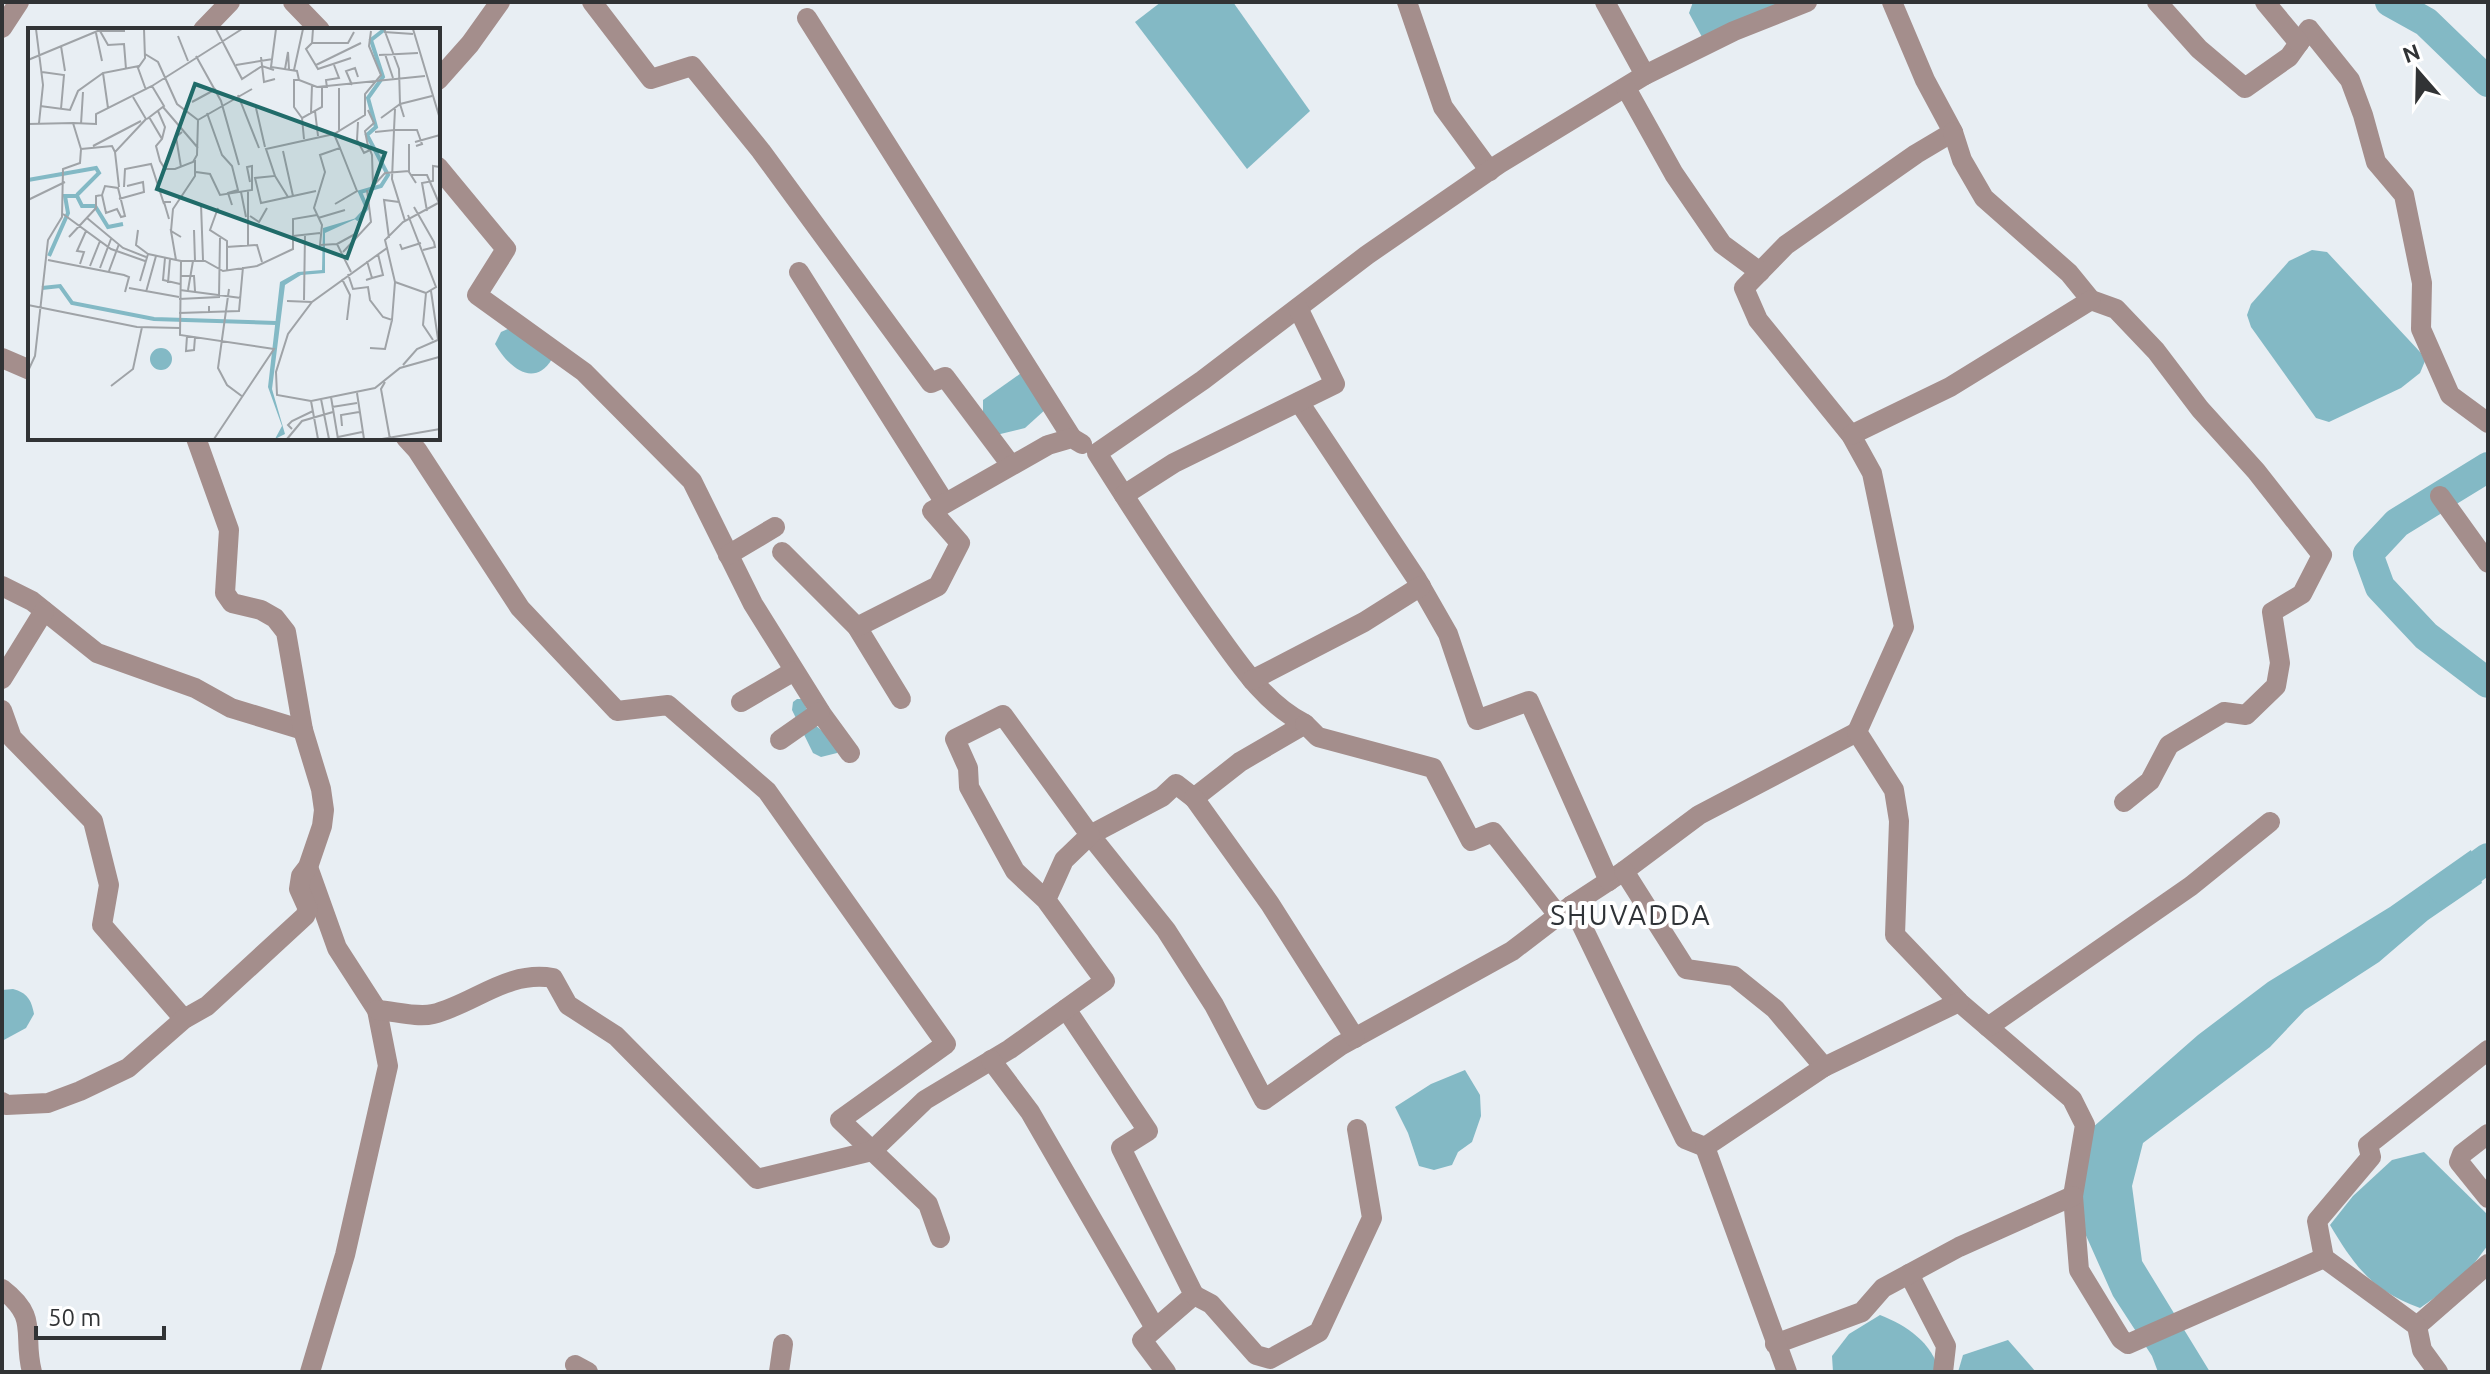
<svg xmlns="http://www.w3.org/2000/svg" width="2490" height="1374" viewBox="0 0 2490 1374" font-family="Ubuntu,sans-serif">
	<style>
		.water { fill: #83b9c5 }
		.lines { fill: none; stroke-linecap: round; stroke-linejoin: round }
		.river { stroke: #83b9c5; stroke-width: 30 }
		.minor { stroke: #a48e8c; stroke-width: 20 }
		.labels { text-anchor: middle; stroke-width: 8; stroke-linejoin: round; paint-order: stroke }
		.quarter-label { font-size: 28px; letter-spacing: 2px; fill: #2f3337; stroke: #fff }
		.inset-river { fill: none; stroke: #83b9c5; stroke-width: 4 }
		.inset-road { fill: none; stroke: #9fa3a7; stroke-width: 2 }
		.view { fill: #206b69; fill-opacity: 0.15; stroke: #206b69; stroke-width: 4 }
		.inset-edge { fill: none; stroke: #313335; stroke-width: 4 }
	</style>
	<rect width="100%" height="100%" fill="#e8eef3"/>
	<!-- water -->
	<g class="water">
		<polygon points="1161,2 1233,2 1310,111 1247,169 1135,22"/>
		<polygon points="1693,2 1792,2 1702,37 1689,13"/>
		<polygon points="2312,250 2327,252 2421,353 2425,361 2420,373 2401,388 2329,422 2316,418 2251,327 2247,315 2251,304 2289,261"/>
		<path d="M510 328 552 359C533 390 507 365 495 344L501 332Z"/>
		<polygon points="1031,366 1057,399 1025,428 988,437 983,420 983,400"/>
		<polygon points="797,699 802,699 814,724 841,747 837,753 821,757 813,753 792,710 793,702"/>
		<polygon points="2471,850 2482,883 2428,920 2379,962 2305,1010 2270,1047 2143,1143 2132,1186 2142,1261 2210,1372 2158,1372 2152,1356 2113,1296 2084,1231 2079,1183 2092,1128 2198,1035 2268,982 2390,907"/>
		<path d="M13 989C27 993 31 999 34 1014L26 1028 2 1041V990Z"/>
		<polygon points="1465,1070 1480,1095 1481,1116 1472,1142 1458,1152 1452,1165 1434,1170 1419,1166 1408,1133 1395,1107 1431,1084"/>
		<path d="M2424 1152 2488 1215V1245L2464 1277 2420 1308C2373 1291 2355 1267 2330 1225L2353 1196 2392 1160Z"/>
		<path d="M1880 1315C1906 1325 1933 1343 1939 1372H1833L1832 1356 1849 1334Z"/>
		<polygon points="2008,1340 2036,1372 1958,1372 1963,1355"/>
	</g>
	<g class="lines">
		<!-- river -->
		<g class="river">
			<polyline points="2390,2 2426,22 2488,82"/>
			<polyline points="2488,467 2397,523 2368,554 2380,587 2426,636 2488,683"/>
			<polyline points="2444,890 2488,858"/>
		</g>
		<!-- minor -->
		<g class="minor">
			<polyline points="293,2 320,30"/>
			<polyline points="592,2 651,79 692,66 761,151 931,383 945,377 1011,465"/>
			<polyline points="1407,2 1443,107 1490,171"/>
			<polyline points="1605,2 1645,75"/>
			<path d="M1807 2 1734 31 1645 75 1499 164 1367 255 1203 380 1097 453C1133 510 1170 567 1209 622 1236 659 1263 703 1305 724L1240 762 1194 798 1176 784 1162 797 1090 835 1166 930 1214 1005 1264 1100 1340 1046 1512 951 1572 905 1624 871 1699 815 1857 732"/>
			<polyline points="1892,2 1925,80 1953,132 1916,154 1786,245 1744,288 1758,320 1851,435 1872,473 1904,627 1857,732 1894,790 1899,821 1895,935 1959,1002 2072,1099 2085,1125 2073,1196 2079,1270 2121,1339 2128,1344 2324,1258"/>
			<polyline points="2157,2 2199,49 2245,88 2289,57 2309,29 2350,80 2363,115 2376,162 2404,195 2422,283 2421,329 2450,395 2488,423"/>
			<polyline points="2265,2 2299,43"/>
			<polyline points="807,18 1072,438"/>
			<polyline points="2,28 19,2"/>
			<polyline points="203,30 230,2"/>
			<polyline points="438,80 470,44 500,2"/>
			<polyline points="1626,88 1674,174 1722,244 1760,272"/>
			<polyline points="1953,132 1962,160 1984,198 2069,273 2091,300 2116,309 2156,351 2200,409 2256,471 2322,555 2302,594 2272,612 2280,663 2276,686 2246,715 2224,712 2169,745 2150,781 2124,802"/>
			<polyline points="438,167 506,249 477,295 584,372 692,481 753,604 823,716 850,753"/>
			<polyline points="799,272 945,503"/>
			<polyline points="2,358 30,370"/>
			<polyline points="1299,402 1416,578 1448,634 1477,720 1529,701 1609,881"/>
			<polyline points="1851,435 1950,387 2091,300"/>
			<polyline points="406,438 417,450 520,608 617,711 668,705 767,791 946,1044 840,1120 928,1204 940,1238"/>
			<polyline points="1124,495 1174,463 1335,384 1298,308"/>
			<polyline points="2440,496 2488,563"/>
			<polyline points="782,552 857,627 901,699"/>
			<polyline points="728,555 775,527"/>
			<polyline points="2,586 32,601 97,653 195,688 231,708 303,730"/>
			<polyline points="857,627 938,586 960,543 932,511 1048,445 1072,438 1082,444"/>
			<polyline points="2,679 44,611"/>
			<polyline points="1252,680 1364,622 1421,586"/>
			<polyline points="741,702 794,671"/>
			<polyline points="2,710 12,738 93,821 109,885 102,925 184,1019"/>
			<polyline points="1305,724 1318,737 1433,768 1471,841 1493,832 1558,915"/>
			<polyline points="780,740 820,712"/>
			<polyline points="1194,798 1270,904 1355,1038"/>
			<polyline points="308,867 337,948 377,1010 388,1066 345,1255 310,1372"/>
			<polyline points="1624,871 1686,969 1734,976 1775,1009 1824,1067"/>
			<polyline points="1572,905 1685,1139 1705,1147"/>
			<polyline points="1066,1009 1148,1131 1121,1148 1194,1295 1142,1340 1166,1372"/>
			<path d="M377 1010C394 1011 417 1018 433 1014 474 1004 507 970 553 978L568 1005 616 1036 757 1179 872 1151 925 1100 1010 1049 1105 981 1046 900 1064 860 1090 835 1003 715 955 739 968 768 969 787 1015 871 1046 900"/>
			<polyline points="1988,1027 2191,886 2270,822"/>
			<polyline points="991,1060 1030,1112 1155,1328"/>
			<polyline points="2,1102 6,1105 48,1103 80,1091 128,1068 184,1019 207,1006 305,916 308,909 299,889 301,876 308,867 322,826 324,810 321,789 303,730 286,632 275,618 261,610 232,603 225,593 229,530 196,438"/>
			<polyline points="2488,1134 2462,1154 2459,1162 2488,1198"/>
			<polyline points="1909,1274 1946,1346 1943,1372"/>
			<path d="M2 1289C40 1318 22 1334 32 1372"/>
			<polyline points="1194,1295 1211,1304 1256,1355 1270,1359 1319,1332 1372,1218 1357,1129"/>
			<polyline points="2417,1326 2488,1264"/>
			<polyline points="1775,1344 1862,1312 1883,1288 1959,1247 2073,1196"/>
			<polyline points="575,1365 588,1372"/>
			<polyline points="779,1372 783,1344"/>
			<polyline points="1787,1372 1705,1147 1824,1067 1959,1002"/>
			<polyline points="2438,1372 2422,1350 2417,1326 2324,1258 2317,1221 2371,1157 2368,1145 2488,1050"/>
		</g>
	</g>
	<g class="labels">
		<!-- quarter labels -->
		<g class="quarter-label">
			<text x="1631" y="925">SHUVADDA</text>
		</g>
	</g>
	<!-- overview -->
	<g transform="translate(28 28)">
		<rect width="412" height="412" fill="#e8eef3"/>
		<path d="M332 189 297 205V245L273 247 257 257 244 361 257 406 247 411 254 398 240 359 252 254 270 244 294 242 295 200ZM122 331a11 11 0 1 1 22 0a11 11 0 1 1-22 0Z" fill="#83b9c5"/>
		<path class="inset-river" d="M0 152 68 140 71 145 49 167M328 192 339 180 332 164 353 158 360 147 339 107 348 99 340 70 355 49 343 12 357 1M21 228 40 185 37 168H49L54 178H67L80 199 95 196M14 260 32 258 44 275 126 291 248 295"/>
		<path class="inset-road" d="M8 1 15 57 11 95M116 1 117 30 110 40 118 62M188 1 214 51 234 38 246 42M248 1 243 39 269 43 271 52 289 59 397 48M285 1 284 15H320L326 4M304 1H347M385 1 412 91M97 3H72L80 17 96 16 98 41M356 4 385 6M68 5 74 33M150 8 160 33M284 15 278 21 290 41 323 30M33 18 37 43M117 26 130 34 149 76 170 92M357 26 365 50M351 27 390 25M168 28 193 73 211 137M233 29 236 54 247 51M0 32 72 2M208 37 245 31M288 37 333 15M257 41 260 24 261 41M266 42 275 1M14 44 36 47 33 81M271 52H266V79L274 90M324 57 318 43 327 40 330 49M299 60 298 52 311 50 306 37M311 60V102M210 67 231 120M164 74 188 61M12 78 42 82 50 63 75 45M135 79 170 120M80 80 75 45 111 38M228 80 237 119M367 81 366 102H389L394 116 388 118M340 82 346 95 337 103 341 123M130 83 137 99 134 111M287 83 290 108M179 85 194 127 204 138 210 162 200 165 204 177M283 85 284 57M121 89 134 111 128 118 132 133 137 141H147L165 134 169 127 170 92 224 61M376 89 372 76 404 68M353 90 372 76 371 41 356 1M119 91 136 78 124 58M330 94 329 112 336 125 342 122 344 127 345 158 357 145 381 143M45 95 68 96V86L124 58 214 1M0 96 45 95 53 121 52 135 35 141 34 189 20 212 7 328 0 343M53 96 55 64M347 104 366 102 364 151 377 193M306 106 312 120 292 127 297 144 286 180 294 197 292 217 309 216M276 111 274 90 294 79V60M387 114 412 107M381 116V144L388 155M65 118 113 93M53 121 84 118 87 124M255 123 265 168M153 139 148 109 154 104M168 144 182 146 192 167 224 162V138L219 139 222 154M383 147H399L411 175M247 148 260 169M91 159 87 124 118 91 105 69M96 159 97 141 123 136 136 176M288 163 233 175 227 150 247 148 238 121 306 106 337 87V66L353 47 341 18 343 3M213 164 218 189M91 171 116 164 115 154 99 158M0 172 37 154M173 176 175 232M307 176 329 163 312 120M386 179 406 214 407 219 395 222M190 180 182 202 199 213V243M399 183 394 155 405 153V138L412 139M35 186 83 221 117 233M380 187 408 259 398 265 395 297 405 312M222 188 231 194 239 180M59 190 95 220 118 229M290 190 317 182M141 191 136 174H143M110 202 108 217 120 226M166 202 167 233M143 203 145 181 167 148V132M265 208 292 205M41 209 68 180V168L74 167 78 185 89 181 93 189 97 188 90 160 77 158 74 167M361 210 356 172 371 174M372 216 374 221 393 215M220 217V163M198 219 229 217 234 234M315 224 343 194 339 162M137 230 135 252 152 256M20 232 96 247 101 249 97 264M148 232 143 203 153 209M52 236 56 224 49 223 58 203M62 238 72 213M72 240 83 211M81 243 91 216M323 244 309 216 329 205M320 246 325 261 340 259 342 272 355 289 364 292 367 254 359 220M152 248H166L167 263M344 250 355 247 350 226M314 251 322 267 319 292M338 252 344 250 339 233M112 253 120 226 153 233M367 254 398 265M140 255 142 231M101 260 151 269M201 261 190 340 199 357 215 369M152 262 213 270M160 262 165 233M403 263 410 311M118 264 128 228M151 271 191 269 192 210M276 272 277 206M259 273 284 274M0 277 109 299 152 300M181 284 211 283 215 239M151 285 181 284V278M159 308 158 323 166 322 167 309M342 320 357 321 364 292M375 337 389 321 412 311M357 354 353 361 362 411M83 358 105 341 114 299M329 365 336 411M303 369 310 411M293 371 301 411M283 373 249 367 248 344 260 306 284 274 359 220 357 212 375 194 412 174M304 379 329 375M314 398 313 387 331 384M264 401 260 397 264 393 285 383M310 409 334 404M186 411 246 321 152 307 153 233H177L195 243 229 238 265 221V191L289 187M259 411 274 393 305 384M290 411 283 373 347 360 372 340 411 329M354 411 412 401"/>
		<path class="view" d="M167 56 357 125 319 230 129 161Z"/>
		<rect width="412" height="412" class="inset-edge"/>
	</g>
	<!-- border -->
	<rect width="2490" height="1374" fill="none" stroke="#313335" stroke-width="8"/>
	<!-- north arrow -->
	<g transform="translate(2418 72) rotate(340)" stroke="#ffffff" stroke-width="6" paint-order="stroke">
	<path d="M0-6L14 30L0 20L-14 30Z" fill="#313335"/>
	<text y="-12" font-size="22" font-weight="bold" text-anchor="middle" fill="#313335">N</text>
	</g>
	<!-- scale -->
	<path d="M36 1326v12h128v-12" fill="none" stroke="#313335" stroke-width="4"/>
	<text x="48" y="1326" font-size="24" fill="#313335" stroke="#ffffff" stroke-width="6" paint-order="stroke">50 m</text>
</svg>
